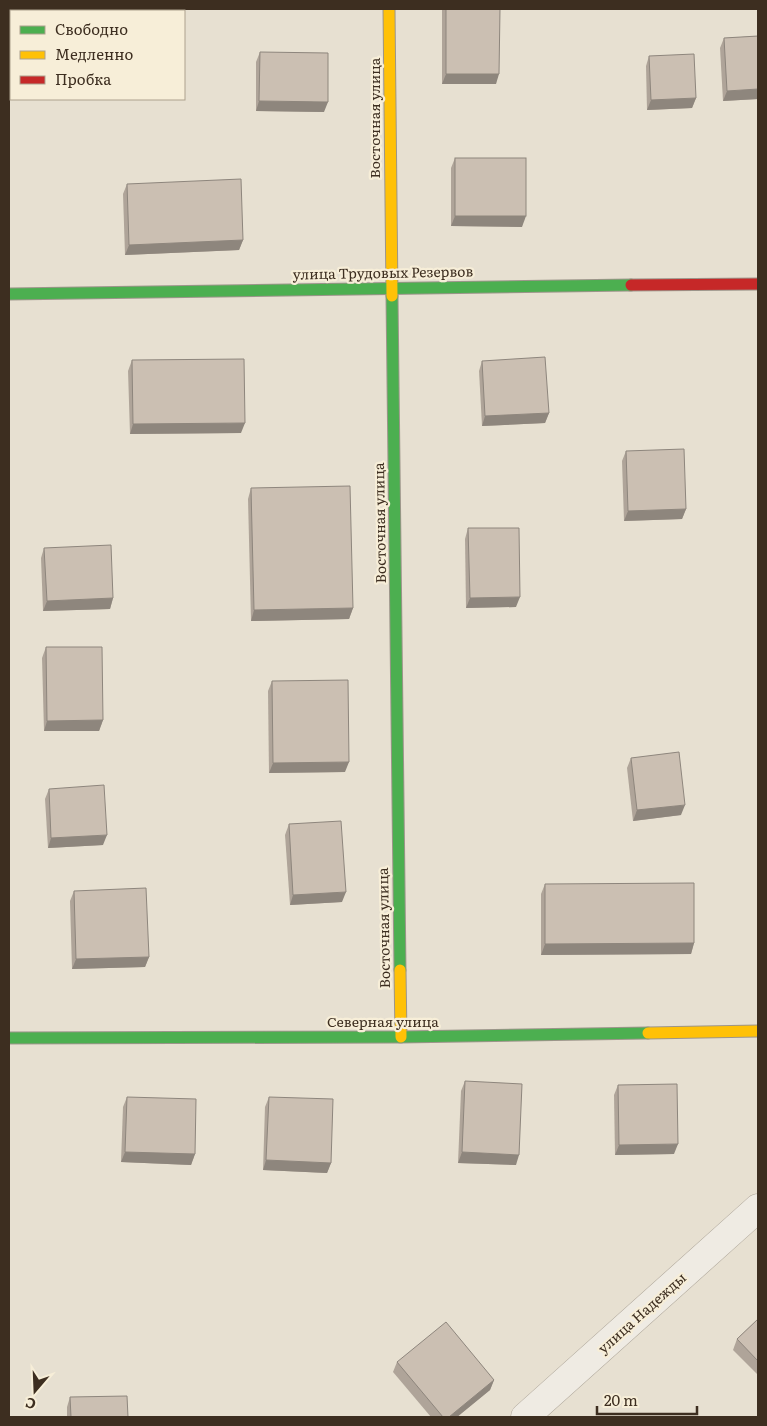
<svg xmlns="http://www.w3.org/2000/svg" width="767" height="1426" viewBox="0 0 767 1426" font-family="Literata,serif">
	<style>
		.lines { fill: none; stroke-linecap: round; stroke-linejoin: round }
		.street-casing { stroke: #ada599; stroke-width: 29 }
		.fast-casing { stroke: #9c958a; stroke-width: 13 }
		.slow-casing { stroke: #9c958a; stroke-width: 13 }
		.jam-casing { stroke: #9c958a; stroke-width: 13 }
		.street { stroke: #efebe3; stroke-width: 28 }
		.fast { stroke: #4caf50; stroke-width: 11 }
		.slow { stroke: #ffc107; stroke-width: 11 }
		.jam { stroke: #c62828; stroke-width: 11 }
		.wall { fill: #afa499 }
		.shaded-wall { fill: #8e867d }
		.building { fill: #cbbfb2; stroke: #8e867d }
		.labels { text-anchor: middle; stroke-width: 4.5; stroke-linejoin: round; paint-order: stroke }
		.street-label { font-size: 14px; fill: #3d2e20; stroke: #f7eed8 }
	</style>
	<rect width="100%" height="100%" fill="#e7e0d1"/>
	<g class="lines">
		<defs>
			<polyline id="street" points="525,1417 758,1208"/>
			<g id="fast">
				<polyline points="9,294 631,285"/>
				<polyline points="392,296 400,970"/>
				<polyline points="9,1038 401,1037 648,1033"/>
			</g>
			<g id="slow">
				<polyline points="389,9 392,296"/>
				<polyline points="400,970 401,1037"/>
				<polyline points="648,1033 758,1031"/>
			</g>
			<polyline id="jam" points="631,285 758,284"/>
		</defs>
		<!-- street casing -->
		<use href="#street" class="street-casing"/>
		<!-- fast casing -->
		<use href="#fast" class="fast-casing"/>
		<!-- slow casing -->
		<use href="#slow" class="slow-casing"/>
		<!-- jam casing -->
		<use href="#jam" class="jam-casing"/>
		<!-- street -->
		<use href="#street" class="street"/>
		<!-- fast -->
		<use href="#fast" class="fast"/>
		<!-- slow -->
		<use href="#slow" class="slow"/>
		<!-- jam -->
		<use href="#jam" class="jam"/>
	</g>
	<!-- wall -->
	<g class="wall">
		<polygon points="442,9 500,9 496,84 442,84"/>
		<polygon points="758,36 758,99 723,101 720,48 724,38"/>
		<polygon points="260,52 324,112 256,111 256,62"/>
		<polygon points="649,56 696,98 692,108 647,110 646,66"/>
		<polygon points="455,158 522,227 451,226 451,168"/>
		<polygon points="127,184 243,240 239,250 125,255 123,194"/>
		<polygon points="132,360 241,433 130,434 128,371"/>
		<polygon points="482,361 549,413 545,423 482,426 479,371"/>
		<polygon points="626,451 686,509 682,519 624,521 622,461"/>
		<polygon points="251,488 353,608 349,619 251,621 248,499"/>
		<polygon points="468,528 516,607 466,608 465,539"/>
		<polygon points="44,548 113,598 110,609 43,611 41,558"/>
		<polygon points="46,647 103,720 99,731 44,731 42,658"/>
		<polygon points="272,681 345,772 269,773 268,691"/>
		<polygon points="631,758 681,815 633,821 627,768"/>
		<polygon points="49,789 103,845 48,848 45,799"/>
		<polygon points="289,824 342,902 290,905 285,835"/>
		<polygon points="545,884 694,943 691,954 541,955 541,894"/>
		<polygon points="74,891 149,957 145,967 72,969 70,901"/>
		<polygon points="465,1081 516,1165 458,1163 461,1091"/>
		<polygon points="618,1085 674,1154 615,1155 614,1095"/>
		<polygon points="127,1097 195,1154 191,1165 121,1162 123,1107"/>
		<polygon points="269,1097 331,1163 327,1173 263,1170 265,1107"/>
		<polygon points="758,1319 758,1375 733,1350 737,1339"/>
		<polygon points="397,1362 494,1380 490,1390 457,1417 431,1417 393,1372"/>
		<polygon points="70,1397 128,1417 67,1417 67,1407"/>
	</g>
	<!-- shaded-wall -->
	<g class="shaded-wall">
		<polygon points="446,74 499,74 496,84 442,84"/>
		<polygon points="758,89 758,99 723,101 727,91"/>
		<polygon points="696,98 692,108 647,110 651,100"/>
		<polygon points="259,101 328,102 324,112 256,111"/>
		<polygon points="455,216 526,216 522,227 451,226"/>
		<polygon points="243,240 239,250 125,255 129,245"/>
		<polygon points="549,413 545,423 482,426 485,416"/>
		<polygon points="245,423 241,433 130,434 133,424"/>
		<polygon points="686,509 682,519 624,521 628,511"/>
		<polygon points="520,597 516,607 466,608 470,598"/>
		<polygon points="113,598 110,609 43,611 47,601"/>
		<polygon points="353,608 349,619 251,621 254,610"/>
		<polygon points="103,720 99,731 44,731 47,721"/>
		<polygon points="349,762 345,772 269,773 273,763"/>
		<polygon points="685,805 681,815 633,821 637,810"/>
		<polygon points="107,835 103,845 48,848 51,838"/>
		<polygon points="346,892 342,902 290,905 293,895"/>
		<polygon points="694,943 691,954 541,955 545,944"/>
		<polygon points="149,957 145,967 72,969 76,959"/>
		<polygon points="678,1144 674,1154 615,1155 619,1145"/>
		<polygon points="125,1152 195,1154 191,1165 121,1162"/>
		<polygon points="462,1152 519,1155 516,1165 458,1163"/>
		<polygon points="266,1160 331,1163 327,1173 263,1170"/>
		<polygon points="494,1380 490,1390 457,1417 449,1417"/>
	</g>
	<!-- building -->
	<g class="building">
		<polygon points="446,9 500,9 499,74 446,74"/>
		<polygon points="758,36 758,89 727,91 724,38"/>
		<polygon points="260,52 328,53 328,102 259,101"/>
		<polygon points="694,54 696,98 651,100 649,56"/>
		<rect x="455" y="158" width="71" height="58"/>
		<polygon points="241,179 243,240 129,245 127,184"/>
		<polygon points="545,357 549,413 485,416 482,361"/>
		<polygon points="244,359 245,423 133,424 132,360"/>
		<polygon points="684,449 686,509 628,511 626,451"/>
		<polygon points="350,486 353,608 254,610 251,488"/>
		<polygon points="468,528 519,528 520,597 470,598"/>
		<polygon points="111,545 113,598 47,601 44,548"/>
		<polygon points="46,647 102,647 103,720 47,721"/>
		<polygon points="348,680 349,762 273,763 272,681"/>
		<polygon points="679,752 685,805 637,810 631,758"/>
		<polygon points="104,785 107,835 51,838 49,789"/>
		<polygon points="341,821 346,892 293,895 289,824"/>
		<polygon points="694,883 694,943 545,944 545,884"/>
		<polygon points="146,888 149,957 76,959 74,891"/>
		<polygon points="465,1081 522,1084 519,1155 462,1152"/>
		<polygon points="677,1084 678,1144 619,1145 618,1085"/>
		<polygon points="127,1097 196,1099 195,1154 125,1152"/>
		<polygon points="269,1097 333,1099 331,1163 266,1160"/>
		<polygon points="758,1319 758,1361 737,1339"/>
		<polygon points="446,1322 494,1380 449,1417 443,1417 397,1362"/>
		<polygon points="127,1396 128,1417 71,1417 70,1397"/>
	</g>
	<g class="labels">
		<!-- street labels -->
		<g class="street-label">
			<text transform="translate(375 118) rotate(-90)" y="5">Восточная улица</text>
			<text transform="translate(383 273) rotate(-1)" y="5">улица Трудовых Резервов</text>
			<text transform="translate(380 523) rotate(-91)" y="5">Восточная улица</text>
			<text transform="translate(384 928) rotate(-91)" y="5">Восточная улица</text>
			<text x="383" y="1027">Северная улица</text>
			<text transform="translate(642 1313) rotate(-42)" y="5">улица Надежды</text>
		</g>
	</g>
	<!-- border -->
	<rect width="767" height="1426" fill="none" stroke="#3d2e20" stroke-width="20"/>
	<!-- legend -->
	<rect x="10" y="10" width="175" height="90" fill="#f7eed8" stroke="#ada18e"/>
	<rect x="20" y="26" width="25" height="8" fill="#4caf50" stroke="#ada18e"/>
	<text x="55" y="35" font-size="15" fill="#3d2e20">Свободно</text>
	<rect x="20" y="51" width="25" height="8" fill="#ffc107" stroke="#ada18e"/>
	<text x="55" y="60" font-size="15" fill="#3d2e20">Медленно</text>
	<rect x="20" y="76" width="25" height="8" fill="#c62828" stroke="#ada18e"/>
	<text x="55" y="85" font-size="15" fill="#3d2e20">Пробка</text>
	<!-- north arrow -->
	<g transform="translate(35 1391) rotate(199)" stroke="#f7eed8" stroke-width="4" paint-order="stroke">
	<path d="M0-4L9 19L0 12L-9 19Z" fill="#3d2e20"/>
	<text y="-8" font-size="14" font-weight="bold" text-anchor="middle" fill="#3d2e20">С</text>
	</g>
	<!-- scale -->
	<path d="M597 1406v8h100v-8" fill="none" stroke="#3d2e20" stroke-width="2.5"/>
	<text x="604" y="1406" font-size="15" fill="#3d2e20" stroke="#f7eed8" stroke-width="4" paint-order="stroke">20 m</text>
</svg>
